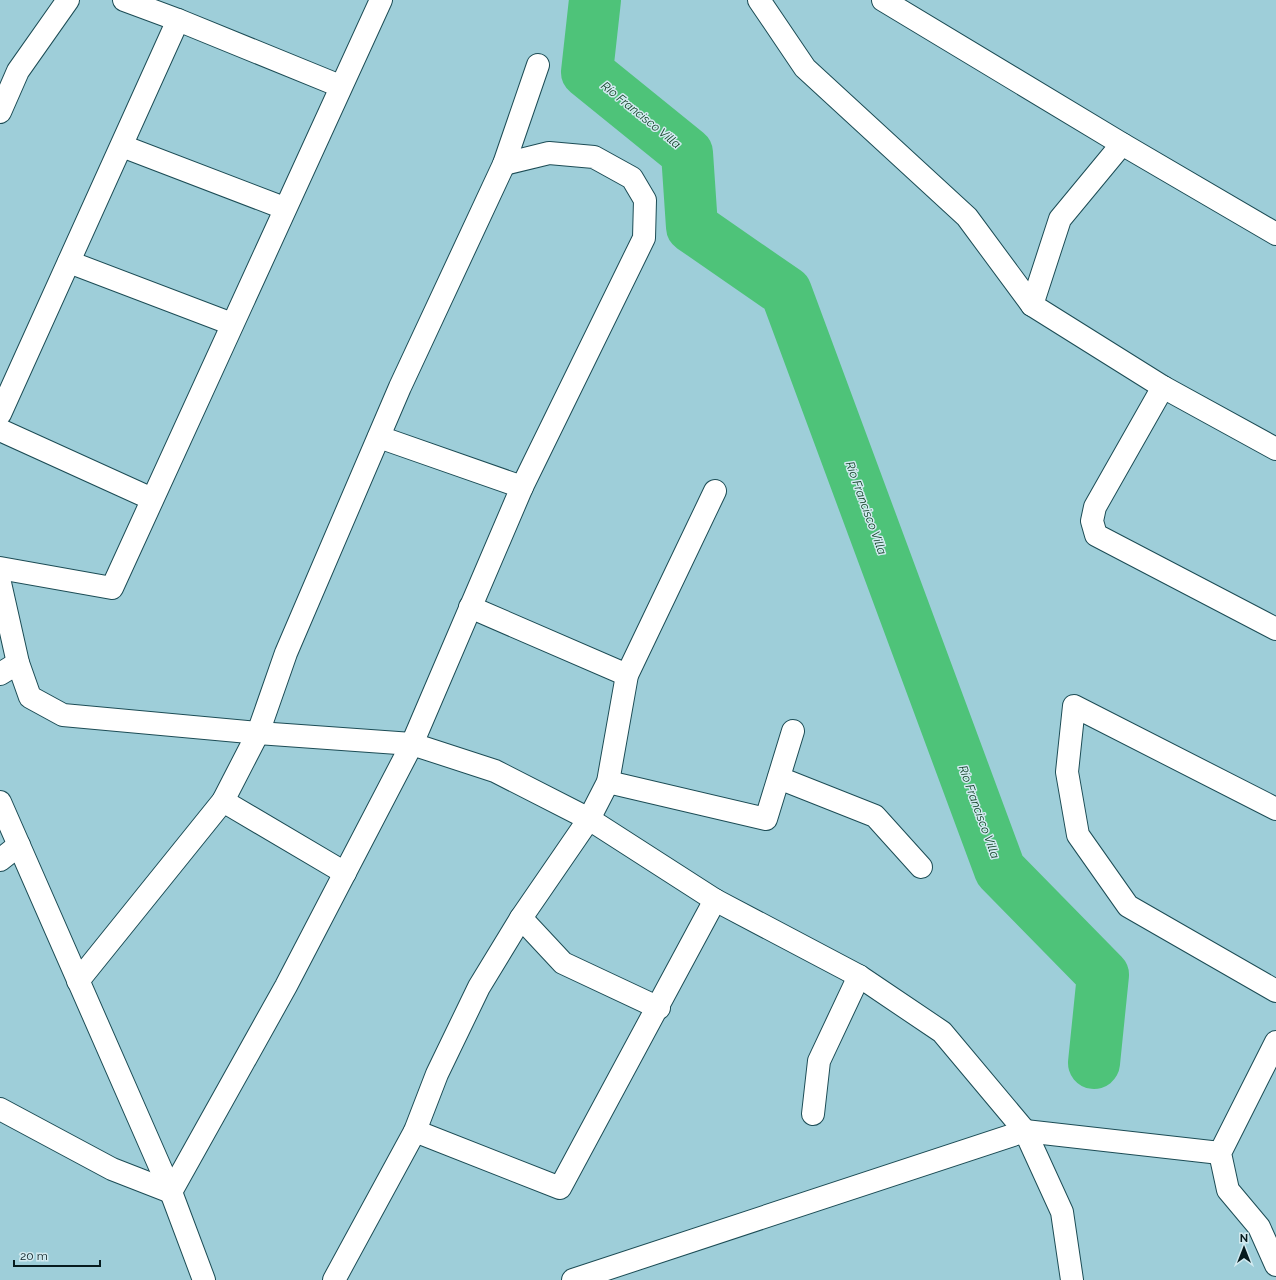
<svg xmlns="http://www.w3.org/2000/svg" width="1276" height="1280" viewBox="0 0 1276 1280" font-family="Raleway,sans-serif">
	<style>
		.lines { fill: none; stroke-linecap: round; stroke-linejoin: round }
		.river { stroke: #4ec379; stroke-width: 52 }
		.minor-casing { stroke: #1c4c55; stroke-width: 24 }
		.minor { stroke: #fff; stroke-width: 22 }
		.labels { text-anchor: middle; stroke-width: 3; stroke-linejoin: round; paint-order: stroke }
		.water-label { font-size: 12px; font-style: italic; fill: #0c3c1f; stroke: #d2eaf0 }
	</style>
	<rect width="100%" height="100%" fill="#9eced9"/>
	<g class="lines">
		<!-- river -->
		<polyline class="river" points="595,0 587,72 687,153 692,227 786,292 1000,870 1103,975 1094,1063"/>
		<defs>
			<g id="minor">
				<polyline points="124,0 178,20 340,86"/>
				<polyline points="759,0 805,68 967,217 1032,305 1163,387 1276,449"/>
				<polyline points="883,0 1122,144 1276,234"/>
				<polyline points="0,112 18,71 68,0"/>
				<polyline points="122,146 284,208"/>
				<polyline points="69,262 232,324"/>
				<polyline points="1032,305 1060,219 1122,144"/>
				<polyline points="1163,387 1095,507 1092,521 1096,535 1276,629"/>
				<polyline points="0,414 178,20"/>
				<polyline points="0,430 152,499"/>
				<polyline points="379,437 522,487"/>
				<polyline points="0,568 112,588 381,0"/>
				<polyline points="0,583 18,663 30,697 63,715 258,733 412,744 495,771 589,819 715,900 859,976 942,1032 1025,1131 1062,1212 1072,1280"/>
				<polyline points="470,607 627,675"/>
				<polyline points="0,674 18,663"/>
				<polyline points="779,778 875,816 921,867"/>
				<polyline points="608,782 766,819 793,731"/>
				<polyline points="223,801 345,873"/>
				<polyline points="0,802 171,1192 204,1280"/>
				<polyline points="1276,809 1074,706 1067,772 1078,835 1128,906 1276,991"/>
				<polyline points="0,860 19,845"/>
				<polyline points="521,918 563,963 659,1008"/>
				<polyline points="78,981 223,801 258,733 286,653 400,387 504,164 538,65"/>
				<polyline points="1276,1042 1220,1153 1228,1190 1259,1227 1276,1265"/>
				<polyline points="0,1109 112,1169 171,1192 286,986 412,744 522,487 644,238 645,200 632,178 594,157 549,153 504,164"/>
				<polyline points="813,1114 819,1061 859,976"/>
				<polyline points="415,1131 560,1188 715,900"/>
				<polyline points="334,1280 415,1131 437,1074 479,987 521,918 589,819 608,782 627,675 715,491"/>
				<polyline points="573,1280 1025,1131 1220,1153"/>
			</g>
		</defs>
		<!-- minor casing -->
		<use href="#minor" class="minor-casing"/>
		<!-- minor -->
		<use href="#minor" class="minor"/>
	</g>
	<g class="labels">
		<!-- water labels -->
		<g class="water-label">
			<text transform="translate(641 115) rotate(39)" y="4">Río Francisco Villa</text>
			<text transform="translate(866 508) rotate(70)" y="4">Río Francisco Villa</text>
			<text transform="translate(979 812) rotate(70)" y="4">Río Francisco Villa</text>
		</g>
	</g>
	<!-- north arrow -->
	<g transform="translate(1244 1248)" stroke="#d2eaf0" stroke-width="3" paint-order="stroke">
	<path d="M0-3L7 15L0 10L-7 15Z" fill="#071b1e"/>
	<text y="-6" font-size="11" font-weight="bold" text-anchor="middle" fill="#071b1e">N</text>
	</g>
	<!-- scale -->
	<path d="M14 1260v6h86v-6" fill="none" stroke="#071b1e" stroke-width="2"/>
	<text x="20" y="1260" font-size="12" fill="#071b1e" stroke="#d2eaf0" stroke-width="3" paint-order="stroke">20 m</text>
</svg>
